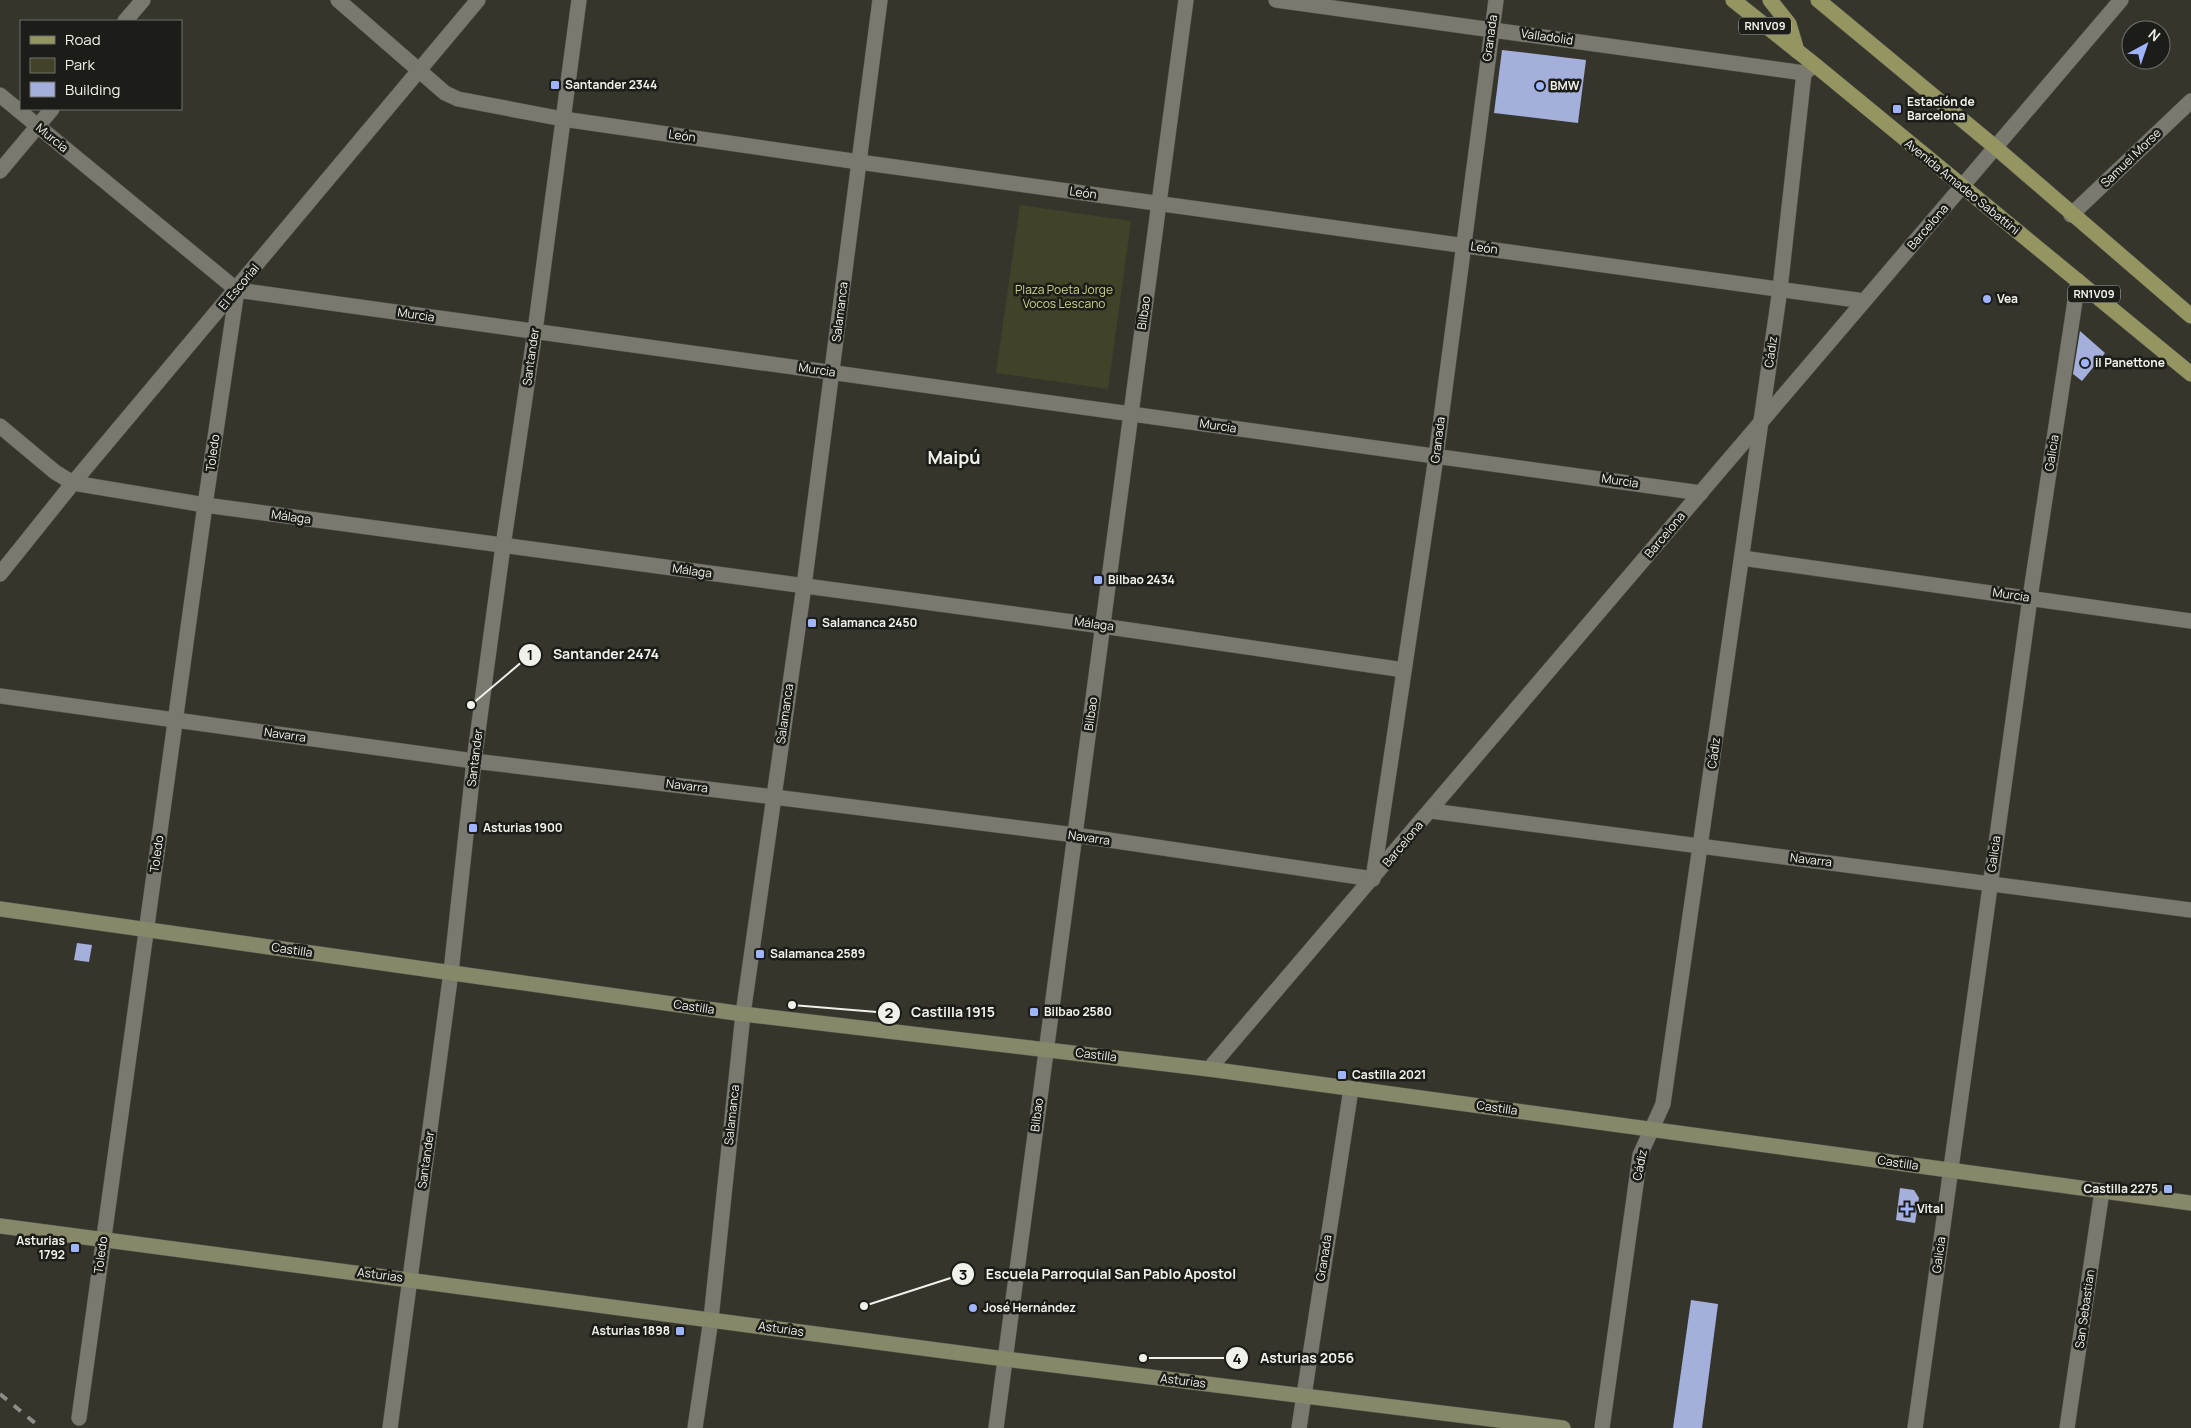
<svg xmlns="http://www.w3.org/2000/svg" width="2191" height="1428" viewBox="0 0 2191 1428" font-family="Manrope,sans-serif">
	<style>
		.green { fill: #424229 }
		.building { fill: #a4b0db }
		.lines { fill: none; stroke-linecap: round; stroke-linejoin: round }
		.street-casing { stroke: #53544c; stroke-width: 16 }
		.secondary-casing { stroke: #53544c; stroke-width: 16 }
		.primary-casing { stroke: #53544c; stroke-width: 16 }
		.street { stroke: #79796f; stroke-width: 15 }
		.secondary { stroke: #878769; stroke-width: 15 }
		.primary { stroke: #959562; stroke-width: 15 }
		.rail { stroke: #8d8d86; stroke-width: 4; stroke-dasharray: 9 9; stroke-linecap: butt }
		.poi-dot { fill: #a0b3fd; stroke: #1c1c18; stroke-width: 2 }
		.labels { text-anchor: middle; stroke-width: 5; stroke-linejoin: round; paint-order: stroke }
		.shield { fill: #1c1c18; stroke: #b1b1ac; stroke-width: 1 }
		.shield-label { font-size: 11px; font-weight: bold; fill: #f1f1eb }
		.street-label { font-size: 12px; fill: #f1f1eb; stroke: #1c1c18 }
		.poi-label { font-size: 12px; font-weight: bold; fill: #f1f1eb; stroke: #1c1c18; text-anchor: start }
		.park-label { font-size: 12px; fill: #cdce86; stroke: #1c1c18 }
		.district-label { font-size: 18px; font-weight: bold; fill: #f1f1eb; stroke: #1c1c18 }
		.leader { fill: none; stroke: #f1f1eb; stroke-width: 2 }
		.callout-dot { fill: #f1f1eb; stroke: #1c1c18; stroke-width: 2 }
		.mark-label { font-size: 15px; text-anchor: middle; font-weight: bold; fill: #111 }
		.callout-label { font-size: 14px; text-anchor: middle; font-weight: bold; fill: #f1f1eb; stroke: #1c1c18; stroke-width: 5; stroke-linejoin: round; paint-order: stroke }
	</style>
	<rect width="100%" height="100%" fill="#35352c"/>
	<!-- green -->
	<polygon class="green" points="1020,205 1131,221 1108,389 996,373"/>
	<!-- building -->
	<g class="building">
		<polygon points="1502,50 1586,60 1578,123 1494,113"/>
		<polygon points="2080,331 2105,353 2082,381 2073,374"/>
		<polygon points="77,943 92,945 89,962 74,960"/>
		<polygon points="1900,1188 1914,1190 1919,1198 1915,1223 1896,1220"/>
		<polygon points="1691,1300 1718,1304 1702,1428 1673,1428"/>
	</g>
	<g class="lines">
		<defs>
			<g id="street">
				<polyline points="338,0 445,93 458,99 563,119 859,162 1864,301"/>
				<polyline points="1276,0 1804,73 1812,67"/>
				<polyline points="125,21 143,0"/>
				<polyline points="0,95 237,290 1701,493"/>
				<polyline points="0,171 52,109"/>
				<polyline points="2071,215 2191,101"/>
				<polyline points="0,426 55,472 73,483 205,505 1102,626 1404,670"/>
				<polyline points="1742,558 2191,621"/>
				<polyline points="0,574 73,483 478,0"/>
				<polyline points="0,696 474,761 774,797 1075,835 1373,879 1436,457 1496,0"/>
				<polyline points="1431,811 2191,910"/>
				<polyline points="1209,1069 2121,0"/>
				<polyline points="79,1418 205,505 237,290"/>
				<polyline points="390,1428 451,972 474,761 503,546 535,331 579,0"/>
				<polyline points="695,1428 711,1319 743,1014 804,586 880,0"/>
				<polyline points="996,1428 1186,0"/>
				<polyline points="1299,1428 1351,1089"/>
				<polyline points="1602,1428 1640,1155 1663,1104 1780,289 1804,73"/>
				<polyline points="1915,1428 2030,598 2078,281"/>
				<polyline points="2067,1428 2102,1191"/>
			</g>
			<g id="secondary">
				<polyline points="0,909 743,1014 1209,1069 2191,1203"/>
				<polyline points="0,1226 1005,1359 1563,1428"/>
			</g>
			<g id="primary">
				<polyline points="1733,0 1815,65 2191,374"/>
				<polyline points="1770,0 1789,24 1797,51"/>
				<polyline points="1818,0 1995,147 2191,316"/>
			</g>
		</defs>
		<!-- street casing -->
		<use href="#street" class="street-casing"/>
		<!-- secondary casing -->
		<use href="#secondary" class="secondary-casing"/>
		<!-- primary casing -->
		<use href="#primary" class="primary-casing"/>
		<!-- street -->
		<use href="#street" class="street"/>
		<!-- secondary -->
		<use href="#secondary" class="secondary"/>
		<!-- primary -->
		<use href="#primary" class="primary"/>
		<!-- rail -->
		<polyline class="rail" points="0,1394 41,1428"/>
	</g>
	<!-- markers -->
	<g class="poi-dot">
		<rect x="550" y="80" width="10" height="10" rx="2.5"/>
		<circle cx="1540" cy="86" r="5"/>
		<rect x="1892" y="104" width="10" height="10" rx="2.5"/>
		<circle cx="1987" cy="299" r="5"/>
		<circle cx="2085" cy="363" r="5"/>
		<rect x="1093" y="575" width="10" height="10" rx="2.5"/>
		<rect x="807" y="618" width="10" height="10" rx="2.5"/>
		<rect x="468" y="823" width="10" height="10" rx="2.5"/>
		<rect x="755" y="949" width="10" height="10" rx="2.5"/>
		<rect x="1029" y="1007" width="10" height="10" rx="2.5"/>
		<rect x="1337" y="1070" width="10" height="10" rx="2.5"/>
		<rect x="2163" y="1184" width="10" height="10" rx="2.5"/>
		<path d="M1904.5 1201.5h5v5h5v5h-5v5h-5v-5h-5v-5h5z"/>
		<rect x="70" y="1243" width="10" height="10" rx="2.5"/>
		<circle cx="973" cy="1308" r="5"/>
		<rect x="675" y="1326" width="10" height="10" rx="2.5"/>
	</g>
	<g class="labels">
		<!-- shield labels -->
		<g class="shield">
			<rect x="1739" y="17.5" width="52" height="17" rx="4"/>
			<rect x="2068" y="285.5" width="52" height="17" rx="4"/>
		</g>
		<g class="shield-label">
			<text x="1765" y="30">RN1V09</text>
			<text x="2094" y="298">RN1V09</text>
		</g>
		<!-- street labels -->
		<g class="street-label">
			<text transform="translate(1547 37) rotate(8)" y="4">Valladolid</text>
			<text transform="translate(1490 38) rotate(-82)" y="4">Granada</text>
			<text transform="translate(682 136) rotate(8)" y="4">León</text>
			<text transform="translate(52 138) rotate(39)" y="4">Murcia</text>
			<text transform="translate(2131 158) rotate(-44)" y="4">Samuel Morse</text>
			<text transform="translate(1962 187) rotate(39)" y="4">Avenida Amadeo Sabattini</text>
			<text transform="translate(1083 193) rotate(8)" y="4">León</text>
			<text transform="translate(1928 227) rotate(-49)" y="4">Barcelona</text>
			<text transform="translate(1484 248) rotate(8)" y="4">León</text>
			<text transform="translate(239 287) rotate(-50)" y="4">El Escorial</text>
			<text transform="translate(840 312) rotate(-83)" y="4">Salamanca</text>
			<text transform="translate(1144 313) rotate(-82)" y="4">Bilbao</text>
			<text transform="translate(416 315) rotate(8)" y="4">Murcia</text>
			<text transform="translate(1771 352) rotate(-82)" y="4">Cádiz</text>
			<text transform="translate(531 357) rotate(-82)" y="4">Santander</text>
			<text transform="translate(817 370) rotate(8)" y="4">Murcia</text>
			<text transform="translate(1218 426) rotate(8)" y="4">Murcia</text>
			<text transform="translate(1438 440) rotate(-83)" y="4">Granada</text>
			<text transform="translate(213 453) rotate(-82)" y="4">Toledo</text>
			<text transform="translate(2052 453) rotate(-81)" y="4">Galicia</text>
			<text transform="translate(1620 481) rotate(8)" y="4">Murcia</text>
			<text transform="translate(291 517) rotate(8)" y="4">Málaga</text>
			<text transform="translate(1665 535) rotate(-50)" y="4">Barcelona</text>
			<text transform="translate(692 571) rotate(8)" y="4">Málaga</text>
			<text transform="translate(2011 595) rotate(8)" y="4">Murcia</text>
			<text transform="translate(1094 624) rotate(8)" y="4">Málaga</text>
			<text transform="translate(785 714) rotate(-82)" y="4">Salamanca</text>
			<text transform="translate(1091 714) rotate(-82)" y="4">Bilbao</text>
			<text transform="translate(285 735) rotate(8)" y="4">Navarra</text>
			<text transform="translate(1714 753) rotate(-82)" y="4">Cádiz</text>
			<text transform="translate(475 758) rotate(-83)" y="4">Santander</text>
			<text transform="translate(687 786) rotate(7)" y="4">Navarra</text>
			<text transform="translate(1089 838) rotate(8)" y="4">Navarra</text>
			<text transform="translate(1403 844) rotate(-50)" y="4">Barcelona</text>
			<text transform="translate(157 854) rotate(-82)" y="4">Toledo</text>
			<text transform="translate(1994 854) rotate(-82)" y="4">Galicia</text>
			<text transform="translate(1811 860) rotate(7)" y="4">Navarra</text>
			<text transform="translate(292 950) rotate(8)" y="4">Castilla</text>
			<text transform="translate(694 1007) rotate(8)" y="4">Castilla</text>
			<text transform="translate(1096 1055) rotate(7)" y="4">Castilla</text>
			<text transform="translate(1497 1108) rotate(8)" y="4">Castilla</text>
			<text transform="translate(732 1115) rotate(-84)" y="4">Salamanca</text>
			<text transform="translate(1037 1115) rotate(-83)" y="4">Bilbao</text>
			<text transform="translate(426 1160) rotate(-82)" y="4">Santander</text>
			<text transform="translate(1898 1163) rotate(8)" y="4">Castilla</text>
			<text transform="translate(1640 1165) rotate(-78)" y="4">Cádiz</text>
			<text transform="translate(101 1255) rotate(-82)" y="4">Toledo</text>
			<text transform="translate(1939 1255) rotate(-82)" y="4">Galicia</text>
			<text transform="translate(1324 1258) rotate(-81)" y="4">Granada</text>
			<text transform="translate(380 1275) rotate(7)" y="4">Asturias</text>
			<text transform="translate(2085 1309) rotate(-82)" y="4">San Sebastian</text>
			<text transform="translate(781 1329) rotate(8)" y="4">Asturias</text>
			<text transform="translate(1183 1381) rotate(7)" y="4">Asturias</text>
		</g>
		<!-- poi labels -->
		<g class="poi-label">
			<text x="565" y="89">Santander 2344</text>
			<text x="1550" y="90">BMW</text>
			<text x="1907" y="106">Estación de<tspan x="1907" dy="14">Barcelona</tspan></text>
			<text x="1997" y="303">Vea</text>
			<text x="2095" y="367">il Panettone</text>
			<text x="1108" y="584">Bilbao 2434</text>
			<text x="822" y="627">Salamanca 2450</text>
			<text x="483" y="832">Asturias 1900</text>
			<text x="770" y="958">Salamanca 2589</text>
			<text x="1044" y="1016">Bilbao 2580</text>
			<text x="1352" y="1079">Castilla 2021</text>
			<text x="2158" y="1193" text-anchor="end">Castilla 2275</text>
			<text x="1917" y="1213">Vital</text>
			<text x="65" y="1245" text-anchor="end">Asturias<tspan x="65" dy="14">1792</tspan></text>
			<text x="983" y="1312">José Hernández</text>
			<text x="670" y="1335" text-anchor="end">Asturias 1898</text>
		</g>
		<!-- park labels -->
		<g class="park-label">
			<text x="1064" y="294">Plaza Poeta Jorge<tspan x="1064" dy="14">Vocos Lescano</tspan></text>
		</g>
		<!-- district labels -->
		<g class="district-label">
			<text x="954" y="464">Maipú</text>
		</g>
	</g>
	<!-- callouts -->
	<path class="leader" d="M471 705L530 655M792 1005L889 1013M864 1306L963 1274M1143 1358L1237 1358"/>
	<g class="callout-dot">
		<circle cx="471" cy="705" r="5"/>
		<circle cx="792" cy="1005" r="5"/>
		<circle cx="864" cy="1306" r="5"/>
		<circle cx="1143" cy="1358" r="5"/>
		<circle cx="530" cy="655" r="12"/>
		<circle cx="889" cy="1013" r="12"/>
		<circle cx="963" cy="1274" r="12"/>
		<circle cx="1237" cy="1358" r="12"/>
	</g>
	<g class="mark-label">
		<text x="530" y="660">1</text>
		<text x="889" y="1018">2</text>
		<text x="963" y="1280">3</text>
		<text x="1237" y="1364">4</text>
	</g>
	<g class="callout-label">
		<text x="606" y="659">Santander 2474</text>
		<text x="953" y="1017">Castilla 1915</text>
		<text x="1111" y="1279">Escuela Parroquial San Pablo Apostol</text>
		<text x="1307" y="1363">Asturias 2056</text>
	</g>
	<!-- legend -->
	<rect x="20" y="20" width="162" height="90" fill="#1c1c18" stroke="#71716c"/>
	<rect x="30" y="36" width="25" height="8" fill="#959562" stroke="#71716c"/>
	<text x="65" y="45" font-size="15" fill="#f1f1eb">Road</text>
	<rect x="30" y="58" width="25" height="15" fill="#424229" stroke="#71716c"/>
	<text x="65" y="70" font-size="15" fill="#f1f1eb">Park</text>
	<rect x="30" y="82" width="25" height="15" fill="#a4b0db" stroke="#71716c"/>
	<text x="65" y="95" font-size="15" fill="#f1f1eb">Building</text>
	<!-- north arrow -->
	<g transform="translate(2146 45) rotate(40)"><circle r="24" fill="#1c1c18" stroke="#71716c"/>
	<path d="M0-4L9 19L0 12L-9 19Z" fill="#a0b3fd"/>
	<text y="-8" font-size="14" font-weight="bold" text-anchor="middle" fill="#f1f1eb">N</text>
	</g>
</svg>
